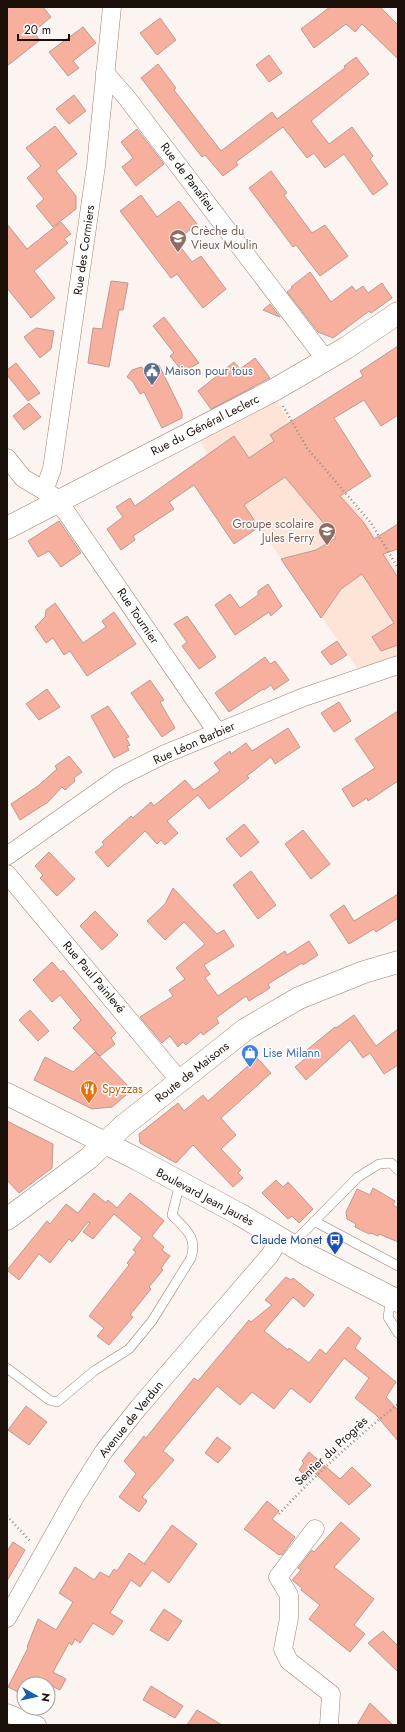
<svg xmlns="http://www.w3.org/2000/svg" width="405" height="1732" viewBox="0 0 405 1732" font-family="Jost,sans-serif">
	<style>
		.built { fill: #fde4d7 }
		.building { fill: #f7af9e; stroke: #bd9a91 }
		.lines { fill: none; stroke-linecap: round; stroke-linejoin: round }
		.lane-casing { stroke: #9f8070; stroke-width: 10 }
		.street-casing { stroke: #9f8070; stroke-width: 19 }
		.secondary-casing { stroke: #9f8070; stroke-width: 23 }
		.path { stroke: #958c88; stroke-width: 2.5; stroke-dasharray: 1 3; stroke-linecap: butt }
		.lane { stroke: #fff; stroke-width: 9 }
		.street { stroke: #fff; stroke-width: 18 }
		.secondary { stroke: #fff; stroke-width: 22 }
		.labels { text-anchor: middle; stroke-width: 3; stroke-linejoin: round; paint-order: stroke }
		.street-label { font-size: 12px; fill: #1b100a; stroke: #fff }
		.education-label { font-size: 12px; fill: #785e54; stroke: #fff; text-anchor: start }
		.service-label { font-size: 12px; fill: #4e5e75; stroke: #fff; text-anchor: start }
		.shop-label { font-size: 12px; fill: #366cbe; stroke: #fff; text-anchor: start }
		.food-label { font-size: 12px; fill: #c56008; stroke: #fff; text-anchor: start }
		.transit-label { font-size: 12px; fill: #164399; stroke: #fff; text-anchor: end }
	</style>
	<rect width="100%" height="100%" fill="#fbf4f1"/>
	<!-- built -->
	<polygon class="built" points="273,395 311,457 365,520 398,572 398,660 360,672 197,438"/>
	<!-- building -->
	<g class="building">
		<polygon points="7,7 43,7 51,17 33,32 40,40 7,66"/>
		<polygon points="330,7 380,7 398,25 398,59 362,24 355,32 346,24 314,48 301,29"/>
		<polygon points="160,18 176,40 157,55 140,33"/>
		<polygon points="83,27 96,43 73,61 79,68 68,76 49,52"/>
		<polygon points="269,55 282,73 269,82 256,65"/>
		<polygon points="356,57 369,74 311,121 329,144 352,127 373,156 370,159 388,184 373,195 344,154 325,168 314,153 307,158 283,127 236,162 238,165 223,176 205,155 202,157 141,78 158,64 176,88 174,90 221,151 272,112 277,119 345,68 344,66"/>
		<polygon points="74,95 86,111 69,124 56,109"/>
		<polygon points="55,126 77,154 56,171 76,196 76,209 53,227 36,206 44,199 27,178 41,166 26,148"/>
		<polygon points="137,129 164,164 136,186 122,167 133,158 121,142"/>
		<polygon points="271,171 287,193 284,195 312,233 325,225 348,256 320,276 296,245 293,247 249,188"/>
		<polygon points="141,195 157,217 179,201 197,224 176,241 192,262 201,256 226,289 203,308 177,274 171,278 120,211"/>
		<polygon points="61,222 71,234 64,239 68,243 34,271 55,298 31,318 7,288 7,224 27,249"/>
		<polygon points="310,272 331,302 352,286 356,291 363,286 368,293 382,283 392,298 371,313 369,311 333,338 318,332 287,292 292,288 291,287"/>
		<polygon points="111,281 128,283 123,310 119,310 109,367 88,363 93,328 102,329"/>
		<polygon points="270,304 280,317 263,310"/>
		<polygon points="164,317 199,363 183,372 170,356 174,353 153,326"/>
		<polygon points="36,328 54,331 51,349 40,358 24,337"/>
		<polygon points="398,346 398,415 381,426 364,400 334,418 371,476 340,496 364,523 374,539 398,524 398,549 383,554 398,578 398,645 381,651 372,637 394,623 362,574 341,589 321,618 281,559 316,550 336,538 285,477 244,505 259,527 234,544 194,485 169,502 174,509 133,536 135,540 121,550 107,529 123,517 116,507 130,498 135,506 234,436 249,458 274,441 270,435 363,376 360,371"/>
		<polygon points="255,358 270,378 211,409 198,391 234,362 240,369"/>
		<polygon points="16,363 40,393 28,401 7,375 7,370"/>
		<polygon points="159,365 182,412 182,418 162,428 144,392 140,394 133,382 127,377 132,370 141,367 149,372"/>
		<polygon points="29,403 41,417 24,430 13,416"/>
		<polygon points="59,521 81,553 61,567 49,551 38,557 28,541"/>
		<polygon points="268,584 282,606 271,616 269,612 235,635 215,605 230,594 240,608 258,595 258,591"/>
		<polygon points="55,603 83,643 106,627 102,621 114,612 136,644 87,676 70,651 64,655 53,638 46,643 35,627 45,617 46,610"/>
		<polygon points="187,616 216,657 199,669 182,646 187,642 174,624"/>
		<polygon points="337,641 347,655 331,665 321,652"/>
		<polygon points="265,657 270,664 275,661 289,680 274,690 271,685 264,690 263,689 229,712 215,693"/>
		<polygon points="150,680 164,700 160,702 175,728 162,737 131,693"/>
		<polygon points="47,689 60,707 39,720 26,704"/>
		<polygon points="339,702 351,721 334,732 321,713"/>
		<polygon points="108,706 129,737 126,738 130,745 127,746 129,750 114,758 91,716"/>
		<polygon points="398,711 398,781 368,801 367,798 353,807 342,789 375,768 355,739"/>
		<polygon points="288,728 300,747 275,764 271,757 247,776 249,778 209,809 198,795 167,821 178,833 165,845 161,840 157,844 145,831 108,867 95,852 104,845 102,842 131,816 133,818 151,802 154,806 185,780 194,790 220,771 214,763 230,751 231,754 246,743 252,751"/>
		<polygon points="69,756 82,772 74,778 75,781 65,790 62,787 48,802 20,820 11,804 38,786 57,769 55,766"/>
		<polygon points="244,824 259,842 241,857 226,839"/>
		<polygon points="303,830 330,864 311,879 285,844"/>
		<polygon points="49,852 75,879 57,896 40,878 43,875 35,866"/>
		<polygon points="251,871 276,905 258,919 233,885"/>
		<polygon points="173,888 217,934 224,930 234,946 204,965 210,974 205,978 218,996 285,951 287,955 309,941 318,955 303,965 302,963 268,984 270,988 249,1001 246,996 216,1018 219,1023 203,1035 201,1032 186,1045 183,1042 178,1047 170,1036 162,1043 140,1017 173,996 169,990 185,979 176,968 205,944 184,922 165,940 147,921 165,904"/>
		<polygon points="398,894 398,918 376,932 374,929 349,944 330,915 344,905 354,921"/>
		<polygon points="95,911 118,935 102,950 80,926"/>
		<polygon points="52,962 61,972 63,970 116,1033 111,1038 115,1044 100,1056 73,1028 81,1020 60,995 52,1002 33,980"/>
		<polygon points="30,1010 49,1031 38,1041 19,1020"/>
		<polygon points="354,1015 376,1046 398,1029 398,1065 384,1074 370,1053 363,1058 350,1040 306,1080 295,1067 306,1058 302,1054 335,1027 336,1028"/>
		<polygon points="95,1052 132,1090 112,1107 92,1109 34,1080 45,1057 73,1072"/>
		<polygon points="257,1058 271,1073 221,1118 236,1135 221,1149 241,1170 238,1173 243,1178 233,1187 193,1145 176,1163 140,1143 139,1134 178,1103 184,1111 203,1095 208,1101"/>
		<polygon points="7,1121 53,1144 52,1168 19,1193 7,1180"/>
		<polygon points="276,1180 283,1187 288,1182 313,1209 299,1223 292,1216 288,1219 262,1193"/>
		<polygon points="373,1188 395,1201 393,1205 398,1208 398,1242 379,1234 378,1236 371,1233 369,1234 355,1227 356,1224 347,1219 346,1212 357,1189 370,1195"/>
		<polygon points="94,1193 106,1203 108,1200 117,1208 130,1193 143,1203 164,1221 152,1236 164,1247 162,1250 170,1256 161,1268 163,1270 149,1287 151,1289 130,1315 133,1317 109,1345 97,1336 104,1328 89,1316 129,1265 127,1263 136,1252 133,1250 142,1238 114,1214 93,1239 83,1232 90,1223 88,1222 72,1242 69,1239 50,1263 39,1254 19,1280 7,1270 47,1221 50,1224 66,1204 78,1213"/>
		<polygon points="286,1277 291,1280 293,1278 314,1295 304,1307 293,1297 264,1331 288,1350 289,1348 309,1363 320,1349 326,1354 348,1327 361,1338 355,1348 396,1382 386,1397 398,1410 398,1441 376,1415 355,1398 369,1378 344,1358 310,1403 291,1388 274,1409 252,1392 240,1405 217,1386 163,1451 174,1460 142,1497 147,1501 139,1512 119,1497 136,1474 124,1461 144,1436 146,1438 194,1378 198,1381 249,1320 251,1322 272,1305 265,1300"/>
		<polygon points="26,1406 47,1422 29,1445 8,1430"/>
		<polygon points="217,1437 231,1448 218,1463 205,1453"/>
		<polygon points="309,1452 340,1479 352,1467 371,1485 349,1505 315,1473 309,1479 299,1470 304,1463 302,1461"/>
		<polygon points="267,1501 279,1511 272,1519 295,1537 282,1555 280,1554 279,1555 244,1529"/>
		<polygon points="341,1522 360,1539 334,1567 374,1599 354,1625 365,1634 350,1652 309,1619 320,1605 301,1590 302,1588 292,1580 301,1570 298,1568 312,1550 314,1552"/>
		<polygon points="172,1525 197,1544 169,1583 152,1570 140,1587 131,1580 110,1613 123,1621 113,1635 93,1623 80,1643 75,1639 72,1645 69,1643 53,1672 66,1679 60,1690 48,1684 24,1684 24,1695 8,1687 28,1648 27,1647 38,1619 56,1630 73,1602 59,1593 75,1567 94,1580 100,1572 109,1577 114,1569 117,1571 129,1553 146,1565 144,1564"/>
		<polygon points="13,1542 25,1550 7,1581 7,1551"/>
		<polygon points="164,1609 182,1621 168,1641 150,1630"/>
		<polygon points="383,1631 398,1646 398,1672 368,1643"/>
		<polygon points="151,1686 183,1706 175,1718 143,1700"/>
		<polygon points="370,1703 393,1725 357,1725"/>
		<polygon points="197,1710 222,1725 187,1725"/>
	</g>
	<g class="lines">
		<defs>
			<g id="lane">
				<polyline points="314,1221 398,1266"/>
				<polyline points="291,1245 358,1177 379,1164 391,1163 398,1170"/>
				<polyline points="391,1298 388,1317 398,1333"/>
				<path d="M7 1368 49 1400 57 1402 94 1371 129 1349 152 1321 191 1258C198 1237 185 1229 172 1215L180 1183"/>
			</g>
			<g id="street">
				<polyline points="105,73 127,98 326,360"/>
				<polyline points="7,458 23,478 53,496 66,512 217,732"/>
				<polyline points="44,491 52,469 96,166 112,7"/>
				<polyline points="7,856 119,777 165,754 304,697 398,665"/>
				<polyline points="7,874 180,1081"/>
				<polyline points="315,1529 278,1577 289,1595 289,1618 283,1649 289,1661 331,1694 329,1725"/>
				<polyline points="7,1618 75,1497 104,1451 139,1407 270,1255 280,1238"/>
				<polyline points="7,1713 37,1725"/>
			</g>
			<g id="secondary">
				<polyline points="7,528 274,390 346,348 398,313"/>
				<polyline points="7,1094 137,1159 239,1214 308,1255 398,1301"/>
				<polyline points="7,1219 89,1158 123,1126 246,1029 299,998 364,972 398,962"/>
			</g>
		</defs>
		<!-- lane casing -->
		<use href="#lane" class="lane-casing"/>
		<!-- street casing -->
		<use href="#street" class="street-casing"/>
		<!-- secondary casing -->
		<use href="#secondary" class="secondary-casing"/>
		<!-- path -->
		<g class="path">
			<polyline points="283,406 307,448 371,523 398,568"/>
			<path d="M279 1514C316 1474 356 1438 398 1404"/>
			<polyline points="7,1516 30,1541"/>
		</g>
		<!-- lane -->
		<use href="#lane" class="lane"/>
		<!-- street -->
		<use href="#street" class="street"/>
		<!-- secondary -->
		<use href="#secondary" class="secondary"/>
	</g>
	<!-- icons -->
	<defs>
		<symbol id="school-pin" viewBox="-11 -11 22 30"><path d="M0 17L-7.5 6A9.5 9.5 0 1 1 7.5 6Z" fill="#8d6e63" stroke="#fff"/><path d="M0-5L7-2L0 1L-7-2ZM-4 1L0 2.5L4 1V4Q0 6-4 4Z" fill="#fff"/></symbol>
		<symbol id="civic-pin" viewBox="-11 -11 22 30"><path d="M0 17L-7.5 6A9.5 9.5 0 1 1 7.5 6Z" fill="#5c6f8a" stroke="#fff"/><path d="M-.6-6.5H3V-4.5H.6V-3L4-1V1h2V6H-6V1h2V-1L-.6-3ZM-1.2 2.5V6h2.4V2.5Z" fill="#fff"/></symbol>
		<symbol id="shop-pin" viewBox="-11 -11 22 30"><path d="M0 17L-7.5 6A9.5 9.5 0 1 1 7.5 6Z" fill="#3f7fe0" stroke="#fff"/><path d="M-5-2.5h2.3a2.7 3.5 0 0 1 5.4 0H5L5.5 6h-11ZM-1.5-2.5h3a1.5 2.3 0 0 0-3 0Z" fill="#fff"/></symbol>
		<symbol id="restaurant-pin" viewBox="-11 -11 22 30"><path d="M0 17L-7.5 6A9.5 9.5 0 1 1 7.5 6Z" fill="#e8710a" stroke="#fff"/><path d="M-5-6h1v4h1v-4h1v4h1v-4h1v5L-1.5 .5V6h-2V.5L-5-1ZM5-6V6H3V1.5H1.5Q1.5-4 5-6Z" fill="#fff"/></symbol>
		<symbol id="bus-pin" viewBox="-11 -11 22 30"><path d="M0 17L-7.5 6A9.5 9.5 0 1 1 7.5 6Z" fill="#1a4fb4" stroke="#fff"/><path d="M-5-6H5V4H4V6H2V4H-2V6H-4V4H-5ZM-3.5-4V0h7V-4ZM-3.5 1.2v1.5H-2V1.2ZM2 1.2v1.5H3.5V1.2Z" fill="#fff"/></symbol>
	</defs>
	<g fill-rule="evenodd">
		<use href="#school-pin" x="168" y="228" width="20" height="27"/>
		<use href="#civic-pin" x="142" y="361" width="20" height="27"/>
		<use href="#school-pin" x="317" y="521" width="20" height="27"/>
		<use href="#shop-pin" x="240" y="1043" width="20" height="27"/>
		<use href="#restaurant-pin" x="79" y="1079" width="20" height="27"/>
		<use href="#bus-pin" x="325" y="1230" width="20" height="27"/>
	</g>
	<g class="labels">
		<!-- street labels -->
		<g class="street-label">
			<text transform="translate(188 177) rotate(53)" y="4">Rue de Panafieu</text>
			<text transform="translate(84 250) rotate(-82)" y="4">Rue des Cormiers</text>
			<text transform="translate(205 425) rotate(-27)" y="4">Rue du Général Leclerc</text>
			<text transform="translate(138 616) rotate(56)" y="4">Rue Tournier</text>
			<text transform="translate(194 743) rotate(-24)" y="4">Rue Léon Barbier</text>
			<text transform="translate(94 977) rotate(50)" y="4">Rue Paul Painlevé</text>
			<text transform="translate(192 1072) rotate(-38)" y="4">Route de Maisons</text>
			<text transform="translate(205 1197) rotate(28)" y="4">Boulevard Jean Jaurès</text>
			<text transform="translate(131 1419) rotate(-51)" y="4">Avenue de Verdun</text>
			<text transform="translate(331 1451) rotate(-43)" y="4">Sentier du Progrès</text>
		</g>
		<!-- education labels -->
		<g class="education-label">
			<text x="191" y="235">Crèche du<tspan x="191" dy="14">Vieux Moulin</tspan></text>
			<text x="314" y="528" text-anchor="end">Groupe scolaire<tspan x="314" dy="14">Jules Ferry</tspan></text>
		</g>
		<!-- service labels -->
		<g class="service-label">
			<text x="165" y="375">Maison pour tous</text>
		</g>
		<!-- shop labels -->
		<g class="shop-label">
			<text x="263" y="1057">Lise Milann</text>
		</g>
		<!-- food labels -->
		<g class="food-label">
			<text x="102" y="1093">Spyzzas</text>
		</g>
		<!-- transit labels -->
		<g class="transit-label">
			<text x="322" y="1244">Claude Monet</text>
		</g>
	</g>
	<!-- border -->
	<rect width="405" height="1732" fill="none" stroke="#1b100a" stroke-width="16"/>
	<!-- north arrow -->
	<g transform="translate(36 1696) rotate(98)"><circle r="19" fill="#ffffff" stroke="#a49f9d"/>
	<path d="M0-3L7 15L0 10L-7 15Z" fill="#165fae"/>
	<text y="-6" font-size="11" font-weight="bold" text-anchor="middle" fill="#1b100a">N</text>
	</g>
	<!-- scale -->
	<path d="M18 34v6h51v-6" fill="none" stroke="#1b100a" stroke-width="2"/>
	<text x="24" y="34" font-size="12" fill="#1b100a" stroke="#ffffff" stroke-width="3" paint-order="stroke">20 m</text>
</svg>
